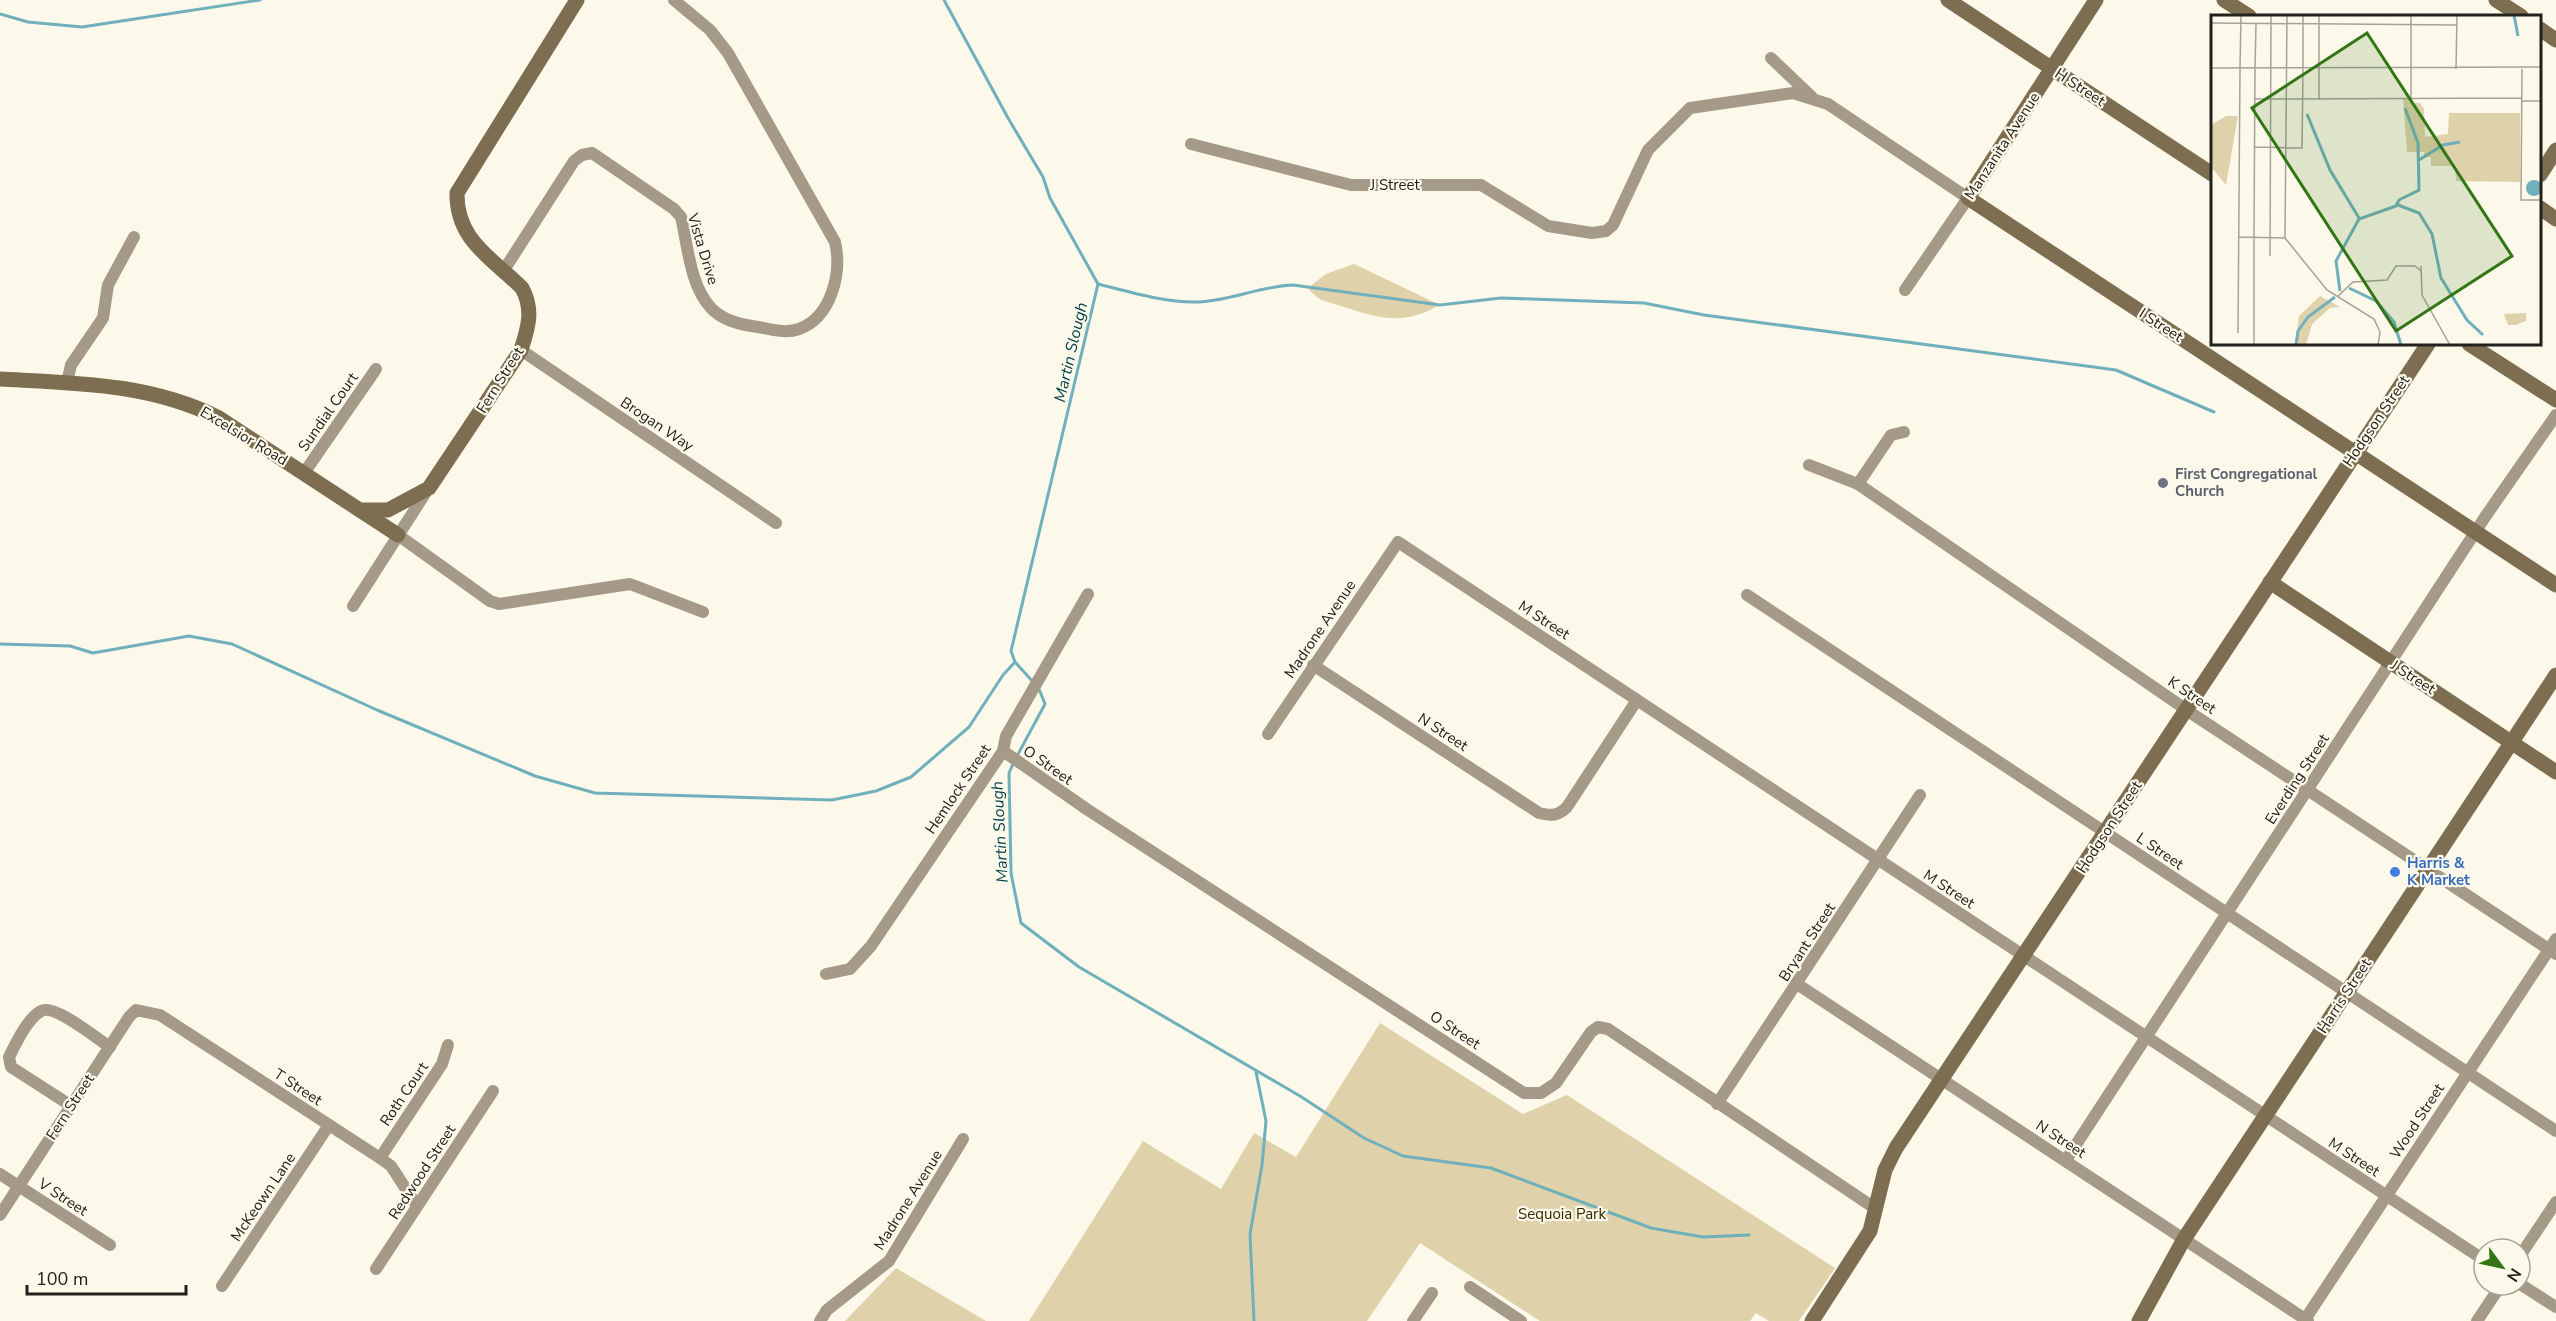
<svg xmlns="http://www.w3.org/2000/svg" width="2556" height="1321" viewBox="0 0 2556 1321" font-family="'Nunito Sans',sans-serif">
	<style>
		.green { fill: #dfd2aa }
		.lines { fill: none; stroke-linecap: round; stroke-linejoin: round }
		.stream { stroke: #70b0bc; stroke-width: 3 }
		.street { stroke: #a59a87; stroke-width: 12 }
		.secondary { stroke: #7d6e51; stroke-width: 15 }
		.worship-dot { fill: #6b7280; stroke: #fcf8ea; stroke-width: 2 }
		.shop-dot { fill: #3f7fe0; stroke: #fcf8ea; stroke-width: 2 }
		.labels { text-anchor: middle; stroke-width: 4.5; stroke-linejoin: round; paint-order: stroke }
		.street-label { font-size: 15px; fill: #23211c; stroke: #fcf8ea }
		.worship-label { font-size: 15px; font-weight: bold; fill: #5b616d; stroke: #fcf8ea; text-anchor: start }
		.shop-label { font-size: 15px; font-weight: bold; fill: #366cbe; stroke: #fcf8ea; text-anchor: start }
		.park-label { font-size: 15px; fill: #332800; stroke: #fcf8ea }
		.water-label { font-size: 16px; font-style: italic; fill: #03414a; stroke: #fcf8ea }
		.inset-river { fill: none; stroke: #70b0bc; stroke-width: 3 }
		.inset-road { fill: none; stroke: #a5a298; stroke-width: 1.5 }
		.view { fill: #317515; fill-opacity: 0.15; stroke: #317515; stroke-width: 3 }
		.inset-edge { fill: none; stroke: #23211c; stroke-width: 3 }
	</style>
	<rect width="100%" height="100%" fill="#fcf8ea"/>
	<!-- green -->
	<g class="green">
		<path d="M1354 264 1440 305C1400 327 1379 318 1338 305 1322 300 1320 302 1308 288L1326 274Z"/>
		<polygon points="1380,1023 1523,1114 1567,1095 1835,1268 1799,1321 1769,1321 1756,1313 1750,1321 1540,1321 1420,1243 1367,1321 1029,1321 1143,1141 1221,1189 1254,1133 1296,1157"/>
		<polygon points="896,1268 986,1321 845,1321"/>
	</g>
	<g class="lines">
		<!-- stream -->
		<g class="stream">
			<polyline points="944,0 1008,118 1043,177 1050,198 1098,284 1011,651 1015,662 1033,682"/>
			<polyline points="0,14 28,22 82,27 260,0"/>
			<path d="M1098 284C1130 292 1165 303 1198 302 1230 301 1261 286 1293 285L1440 305 1501 298 1644 303 1704 315 2116 370 2214 412"/>
			<polyline points="0,644 70,646 93,653 189,636 232,644 377,710 535,776 595,793 832,800 876,791 911,777 969,727 1003,675 1015,662"/>
			<polyline points="1017,756 1045,704 1039,689"/>
			<polyline points="1014,762 1009,773 1011,873 1021,923 1079,967 1300,1096 1364,1138 1403,1156 1491,1168 1651,1228 1703,1237 1749,1235"/>
			<polyline points="1254,1321 1250,1234 1262,1165 1266,1121 1256,1072"/>
		</g>
		<!-- street -->
		<g class="street">
			<polyline points="1771,58 1812,97"/>
			<polyline points="1191,144 1351,185 1481,185 1548,226 1592,233 1606,231 1613,225 1648,150 1690,108 1793,93 1828,104 1968,198 1905,290"/>
			<path d="M504 270 574 161 582 155 592 153 674 209 681 217C688 246 690 286 711 308 723 321 741 325 758 327 771 329 785 334 799 329 832 317 842 272 835 242L728 53 710 30 674 0"/>
			<polyline points="521,350 776,523"/>
			<polyline points="67,382 71,365 103,318 108,285 134,237"/>
			<polyline points="1809,465 1858,484 2197,717 2556,954"/>
			<polyline points="304,473 376,369"/>
			<polyline points="1858,484 1891,435 1904,432"/>
			<polyline points="398,535 490,601 499,604 630,584 703,612"/>
			<polyline points="1747,595 2556,1131"/>
			<polyline points="353,606 428,489"/>
			<path d="M1313 665 1539 813C1552 816 1558 816 1567 807L1637 700"/>
			<polyline points="1268,734 1398,542 2484,1260"/>
			<polyline points="1003,751 1088,810 1524,1093 1541,1093 1556,1083 1591,1032 1598,1027 1608,1029 1876,1209"/>
			<polyline points="826,974 850,969 871,946 1003,751 1006,736 1088,594"/>
			<polyline points="1797,984 2308,1321"/>
			<polyline points="1717,1104 1920,795"/>
			<path d="M70 1105 11 1067 9 1057C16 1043 27 1019 41 1011 54 1003 97 1039 110 1047"/>
			<polyline points="380,1158 442,1064 448,1045"/>
			<polyline points="2066,1160 2485,517 2556,415"/>
			<polyline points="0,1174 110,1245"/>
			<polyline points="0,1215 129,1017 136,1010 160,1015 380,1158 391,1166 417,1206"/>
			<polyline points="2520,1256 2556,1202"/>
			<polyline points="376,1269 493,1091"/>
			<polyline points="2520,1284 2556,1307"/>
			<polyline points="222,1286 329,1125"/>
			<polyline points="1470,1287 1521,1321"/>
			<polyline points="820,1321 827,1310 889,1261 963,1139"/>
			<polyline points="1413,1321 1432,1293"/>
			<polyline points="2304,1321 2556,939"/>
			<polyline points="2477,1321 2501,1285"/>
		</g>
		<!-- secondary -->
		<g class="secondary">
			<polyline points="1948,0 2212,174"/>
			<polyline points="2096,0 1968,198 2556,585"/>
			<polyline points="2224,0 2249,16"/>
			<polyline points="2496,0 2521,16"/>
			<polyline points="2540,29 2556,40"/>
			<polyline points="2540,175 2556,150"/>
			<polyline points="2540,208 2556,219"/>
			<polyline points="2469,344 2556,400"/>
			<path d="M0 379C75 383 150 383 219 418L398 535"/>
			<path d="M360 510H388L429 488 521 350C528 328 534 310 522 288 492 258 456 240 457 193L577 0"/>
			<polyline points="2270,582 2556,772"/>
			<polyline points="1812,1321 1870,1231 1885,1170 1896,1148 2428,344"/>
			<polyline points="2139,1321 2184,1239 2556,675"/>
		</g>
	</g>
	<!-- markers -->
	<circle class="worship-dot" cx="2163" cy="483" r="6"/>
	<circle class="shop-dot" cx="2395" cy="872" r="6"/>
	<g class="labels">
		<!-- street labels -->
		<g class="street-label">
			<text transform="translate(2080 87) rotate(33)" y="5">H Street</text>
			<text transform="translate(2002 146) rotate(-57)" y="5">Manzanita Avenue</text>
			<text x="1395" y="190">J Street</text>
			<text transform="translate(703 249) rotate(73)" y="5">Vista Drive</text>
			<text transform="translate(2161 325) rotate(33)" y="5">I Street</text>
			<text transform="translate(500 380) rotate(-58)" y="5">Fern Street</text>
			<text transform="translate(328 412) rotate(-55)" y="5">Sundial Court</text>
			<text transform="translate(2376 421) rotate(-56)" y="5">Hodgson Street</text>
			<text transform="translate(657 424) rotate(34)" y="5">Brogan Way</text>
			<text transform="translate(244 436) rotate(31)" y="5">Excelsior Road</text>
			<text transform="translate(1544 620) rotate(33)" y="5">M Street</text>
			<text transform="translate(1320 629) rotate(-56)" y="5">Madrone Avenue</text>
			<text transform="translate(2413 677) rotate(33)" y="5">J Street</text>
			<text transform="translate(2192 695) rotate(34)" y="5">K Street</text>
			<text transform="translate(1443 732) rotate(33)" y="5">N Street</text>
			<text transform="translate(1048 765) rotate(35)" y="5">O Street</text>
			<text transform="translate(2297 779) rotate(-57)" y="5">Everding Street</text>
			<text transform="translate(958 789) rotate(-56)" y="5">Hemlock Street</text>
			<text transform="translate(2109 827) rotate(-57)" y="5">Hodgson Street</text>
			<text transform="translate(2160 851) rotate(34)" y="5">L Street</text>
			<text transform="translate(1949 889) rotate(33)" y="5">M Street</text>
			<text transform="translate(1807 942) rotate(-57)" y="5">Bryant Street</text>
			<text transform="translate(2344 996) rotate(-57)" y="5">Harris Street</text>
			<text transform="translate(1455 1030) rotate(33)" y="5">O Street</text>
			<text transform="translate(298 1087) rotate(33)" y="5">T Street</text>
			<text transform="translate(404 1094) rotate(-56)" y="5">Roth Court</text>
			<text transform="translate(70 1107) rotate(-57)" y="5">Fern Street</text>
			<text transform="translate(2417 1121) rotate(-57)" y="5">Wood Street</text>
			<text transform="translate(2061 1139) rotate(33)" y="5">N Street</text>
			<text transform="translate(2354 1157) rotate(33)" y="5">M Street</text>
			<text transform="translate(422 1172) rotate(-57)" y="5">Redwood Street</text>
			<text transform="translate(63 1197) rotate(33)" y="5">V Street</text>
			<text transform="translate(263 1197) rotate(-56)" y="5">McKeown Lane</text>
			<text transform="translate(908 1200) rotate(-58)" y="5">Madrone Avenue</text>
		</g>
		<!-- worship labels -->
		<g class="worship-label">
			<text x="2175" y="479">First Congregational<tspan x="2175" dy="17">Church</tspan></text>
		</g>
		<!-- shop labels -->
		<g class="shop-label">
			<text x="2407" y="868">Harris &amp;<tspan x="2407" dy="17">K Market</tspan></text>
		</g>
		<!-- park labels -->
		<g class="park-label">
			<text x="1562" y="1219">Sequoia Park</text>
		</g>
		<!-- water labels -->
		<g class="water-label">
			<text transform="translate(1070 352) rotate(-77)" y="6">Martin Slough</text>
			<text transform="translate(999 832) rotate(-93)" y="6">Martin Slough</text>
		</g>
	</g>
	<!-- overview -->
	<g transform="translate(2211 15)">
		<rect width="330" height="330" fill="#fcf8ea"/>
		<path d="M192 84H200L201 88H209L213 94 214 122 237 119 238 98H309V167L245 166 244 151H220V142H213V137H196ZM15 101H27L15 170 0 152V110ZM109 281 129 292 119 293 101 309 95 330H84L88 301ZM315 298V306L305 310H297L293 299Z" fill="#dfd2aa"/>
		<path d="M315 173a8 8 0 1 1 16 0a8 8 0 1 1-16 0Z" fill="#70b0bc"/>
		<path class="inset-river" d="M303 0 307 21M96 99 119 155 148 203M208 145 232 130 249 127M187 190 208 198 221 219 230 263 256 305 272 320M138 273 165 286 183 307 190 330M129 276 125 246 148 204 185 191 188 185 208 175 207 128 194 93M85 330 87 316 97 302 124 282"/>
		<path class="inset-road" d="M76 0 74 223 116 275 163 304 169 317 167 330M0 8 246 10M0 53 330 52M29 53 30 0M44 53 45 9M245 54 246 0M311 54 310 185H330M92 55V0M200 83V0M44 84 311 83M108 85V0M311 86H330M44 132 91 133 92 55M43 216 44 53M28 222 74 223M59 241 60 0M210 251 211 280 239 330M126 282 142 267 176 265 185 251H204L210 256M27 318 29 53M43 330V216"/>
		<path class="view" d="M156 18 301 241 185 316 41 93Z"/>
		<rect width="330" height="330" class="inset-edge"/>
	</g>
	<!-- north arrow -->
	<g transform="translate(2502 1267) rotate(123)"><circle r="28" fill="#fcf8ea" stroke="#a5a298" stroke-width="1.5"/>
	<path d="M0-4.5L10 22L0 15L-10 22Z" fill="#317515"/>
	<text y="-9" font-size="16" font-weight="bold" text-anchor="middle" fill="#23211c">N</text>
	</g>
	<!-- scale -->
	<path d="M27 1285v9h159v-9" fill="none" stroke="#23211c" stroke-width="3"/>
	<text x="36" y="1285" font-size="18" fill="#23211c" stroke="#fcf8ea" stroke-width="4.5" paint-order="stroke">100 m</text>
</svg>
